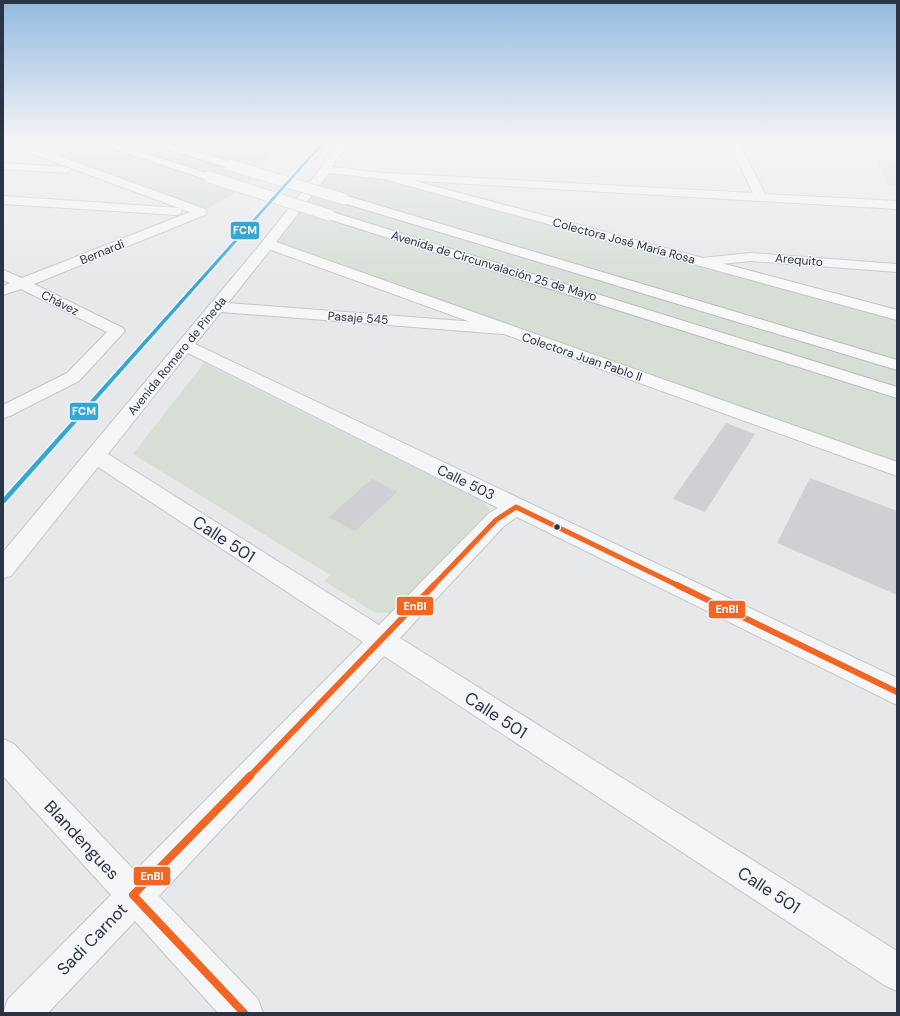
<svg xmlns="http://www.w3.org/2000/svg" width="900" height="1016" viewBox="0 0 900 1016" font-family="'DM Sans',sans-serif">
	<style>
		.green { fill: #d6ded6 }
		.building { fill: #ced0d3 }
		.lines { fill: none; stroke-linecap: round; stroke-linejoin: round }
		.minor-casing { stroke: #c4c6c8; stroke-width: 2 }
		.major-casing { stroke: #c2c5c8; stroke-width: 2 }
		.highway-casing { stroke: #b8bbbf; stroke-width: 2 }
		.minor { fill: #f5f6f7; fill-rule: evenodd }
		.major { fill: #f8f8f8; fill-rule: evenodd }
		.highway { fill: #f8f8f8; fill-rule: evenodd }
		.highway-bridge-casing { stroke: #b8bbbf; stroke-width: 12; stroke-linecap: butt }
		.highway-bridge { stroke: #f8f8f8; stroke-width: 11 }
		.bus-1-far2-casing { stroke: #f4f6f9; stroke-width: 8 }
		.bus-1-far1-casing { stroke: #f4f6f9; stroke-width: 10 }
		.bus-1-casing { stroke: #f4f6f9; stroke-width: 11 }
		.bus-1-far2 { stroke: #f26522; stroke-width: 5 }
		.bus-1-far1 { stroke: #f26522; stroke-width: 6 }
		.bus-1 { stroke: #f26522; stroke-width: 8 }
		.rail-1-casing { stroke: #f4f6f9; stroke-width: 3 }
		.rail-1 { fill: #35a7d4; fill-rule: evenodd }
		.bus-dot { fill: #2b3445; stroke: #f4f6f9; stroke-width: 1.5 }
		.labels { text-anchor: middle; stroke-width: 3; stroke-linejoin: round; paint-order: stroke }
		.far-street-label { font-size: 12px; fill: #2b3445; stroke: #f4f6f9 }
		.street-label { font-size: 14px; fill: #2b3445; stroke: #f4f6f9 }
		.near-street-label { font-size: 17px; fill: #2b3445; stroke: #f4f6f9 }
		.line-badge { stroke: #f4f6f9; stroke-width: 1.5 }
		.badge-label { font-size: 11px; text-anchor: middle; font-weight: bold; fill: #fff }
	</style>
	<rect width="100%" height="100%" fill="#e6e8ea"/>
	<!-- green -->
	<g class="green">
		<path d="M5 140H247L259 145 268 152C267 178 222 201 201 212Z"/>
		<polygon points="875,159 897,161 897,186 889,185"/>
		<polygon points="326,169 385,176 897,315 897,469 268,244"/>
		<polygon points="204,363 483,502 490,510 391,613 374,612 324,581 330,575 133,454"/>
	</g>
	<!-- building -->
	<g class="building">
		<polygon points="726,423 755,434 705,512 673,499"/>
		<polygon points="810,478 897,511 897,595 777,543"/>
		<polygon points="372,479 397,492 355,531 329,517"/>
	</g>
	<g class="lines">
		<defs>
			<g id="minor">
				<polygon points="3,140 15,140 205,209 207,212 205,215 34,284 123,328 125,331 79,381 10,416 3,418 3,405 67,373 107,332 21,289 3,295 3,286 10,283 3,280 3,270 22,278 190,212 180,209 182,211 180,214 176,215 3,204 3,196 179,208 3,143"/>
				<polygon points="342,140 352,140 335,161 330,171 322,171 321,169 326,158"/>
				<polygon points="578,140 645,140 730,145 728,140 738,140 765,194 897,201 897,209 385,179 379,176 385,173 753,193 733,151 583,143"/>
				<polygon points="3,163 66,167 71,170 66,173 3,169"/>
				<path d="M268 240 273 241 275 244 228 303 502 324 508 326 510 329 508 332 502 334 221 312 195 344 897 678V705L517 517 504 526 400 638 897 951V991L884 985 384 656 159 896 258 999 263 1013H218L135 921 48 1013H3L8 999 111 895 3 776V739L14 744 135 871 363 642 98 467 11 576 3 578V552L263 241ZM188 353 498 508 488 514 379 625 108 454Z"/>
				<polygon points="751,253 897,264 897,272 751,261 701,266 696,265 694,262 696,259 701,258"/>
			</g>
			<polygon id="major" points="326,166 389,174 897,310 897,320 384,179 329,173 276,242 897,462 897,476 263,247 261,244 263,241 322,167"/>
			<g id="highway">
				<polygon points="87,140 103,140 213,175 215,177 209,180 205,179"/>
				<polygon points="141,140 157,140 234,163 235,165 230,168 226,167 143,142"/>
				<polygon points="344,195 897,360 897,370 340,202 338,199"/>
				<polygon points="329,211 897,387 897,398 325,218 323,215"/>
			</g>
		</defs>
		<!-- minor casing -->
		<use href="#minor" class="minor-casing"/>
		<!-- major casing -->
		<use href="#major" class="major-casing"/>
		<!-- highway casing -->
		<use href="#highway" class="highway-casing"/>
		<!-- minor -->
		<use href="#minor" class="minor"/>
		<!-- major -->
		<use href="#major" class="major"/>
		<!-- highway -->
		<use href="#highway" class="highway"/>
		<defs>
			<g id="highway-bridge">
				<polyline points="230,165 344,199"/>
				<polyline points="209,177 329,215"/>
			</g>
		</defs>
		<!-- highway-bridge casing -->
		<use href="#highway-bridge" class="highway-bridge-casing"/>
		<!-- highway-bridge -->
		<use href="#highway-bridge" class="highway-bridge"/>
		<defs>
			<polyline id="bus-1-far2" points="433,586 496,520 516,507 679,586"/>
			<g id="bus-1-far1">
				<polyline points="677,585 897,692"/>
				<polyline points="249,777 434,585"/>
			</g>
			<polyline id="bus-1" points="244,1013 133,895 250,776"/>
		</defs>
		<!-- bus-1-far2 casing -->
		<use href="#bus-1-far2" class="bus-1-far2-casing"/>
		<!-- bus-1-far1 casing -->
		<use href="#bus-1-far1" class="bus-1-far1-casing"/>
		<!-- bus-1 casing -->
		<use href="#bus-1" class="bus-1-casing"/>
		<!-- bus-1-far2 -->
		<use href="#bus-1-far2" class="bus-1-far2"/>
		<!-- bus-1-far1 -->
		<use href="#bus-1-far1" class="bus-1-far1"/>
		<!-- bus-1 -->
		<use href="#bus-1" class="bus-1"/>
		<defs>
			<polygon id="rail-1" points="324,140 327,140 5,503 3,504 3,498"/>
		</defs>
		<!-- rail-1 casing -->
		<use href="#rail-1" class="rail-1-casing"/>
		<!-- rail-1 -->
		<use href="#rail-1" class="rail-1"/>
	</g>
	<!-- sky -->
	<linearGradient id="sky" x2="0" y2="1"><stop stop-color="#93bae0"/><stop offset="0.5" stop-color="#f4f5f6"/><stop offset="1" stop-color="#f4f5f6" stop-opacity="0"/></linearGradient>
	<rect width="900" height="282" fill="url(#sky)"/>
	<!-- markers -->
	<circle class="bus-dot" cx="557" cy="527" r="3.5"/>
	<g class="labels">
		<!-- far-street labels -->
		<g class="far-street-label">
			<text transform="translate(624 241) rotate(15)" y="4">Colectora José María Rosa</text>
			<text transform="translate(102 252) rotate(-22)" y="4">Bernardi</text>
			<text transform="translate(799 260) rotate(5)" y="4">Arequito</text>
			<text transform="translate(494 266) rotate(17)" y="4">Avenida de Circunvalación 25 de Mayo</text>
			<text transform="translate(60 303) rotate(27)" y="4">Chávez</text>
			<text transform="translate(358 318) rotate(4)" y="4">Pasaje 545</text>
			<text transform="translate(177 356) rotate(-51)" y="4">Avenida Romero de Pineda</text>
			<text transform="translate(582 357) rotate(19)" y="4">Colectora Juan Pablo II</text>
		</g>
		<!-- street labels -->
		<g class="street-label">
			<text transform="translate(466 482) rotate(26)" y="5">Calle 503</text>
		</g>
		<!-- near-street labels -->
		<g class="near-street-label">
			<text transform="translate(224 539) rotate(33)" y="6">Calle 501</text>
			<text transform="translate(496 715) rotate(33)" y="6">Calle 501</text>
			<text transform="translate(82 840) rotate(47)" y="6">Blandengues</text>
			<text transform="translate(769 890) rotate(33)" y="6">Calle 501</text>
			<text transform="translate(92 939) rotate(-46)" y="6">Sadi Carnot</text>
		</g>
	</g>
	<g class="line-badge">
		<rect x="230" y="221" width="30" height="19" rx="4" fill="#35a7d4"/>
		<rect x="69" y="402" width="30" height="19" rx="4" fill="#35a7d4"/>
		<rect x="396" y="596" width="38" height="20" rx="4" fill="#f26522"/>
		<rect x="708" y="600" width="38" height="19" rx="4" fill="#f26522"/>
		<rect x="133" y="866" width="38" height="20" rx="4" fill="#f26522"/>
	</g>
	<g class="badge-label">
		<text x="245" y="234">FCM</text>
		<text x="84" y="415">FCM</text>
		<text x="415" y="610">EnBI</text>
		<text x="727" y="613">EnBI</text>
		<text x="152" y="880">EnBI</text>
	</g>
	<!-- border -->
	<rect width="900" height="1016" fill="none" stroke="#2b3445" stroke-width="8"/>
</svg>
